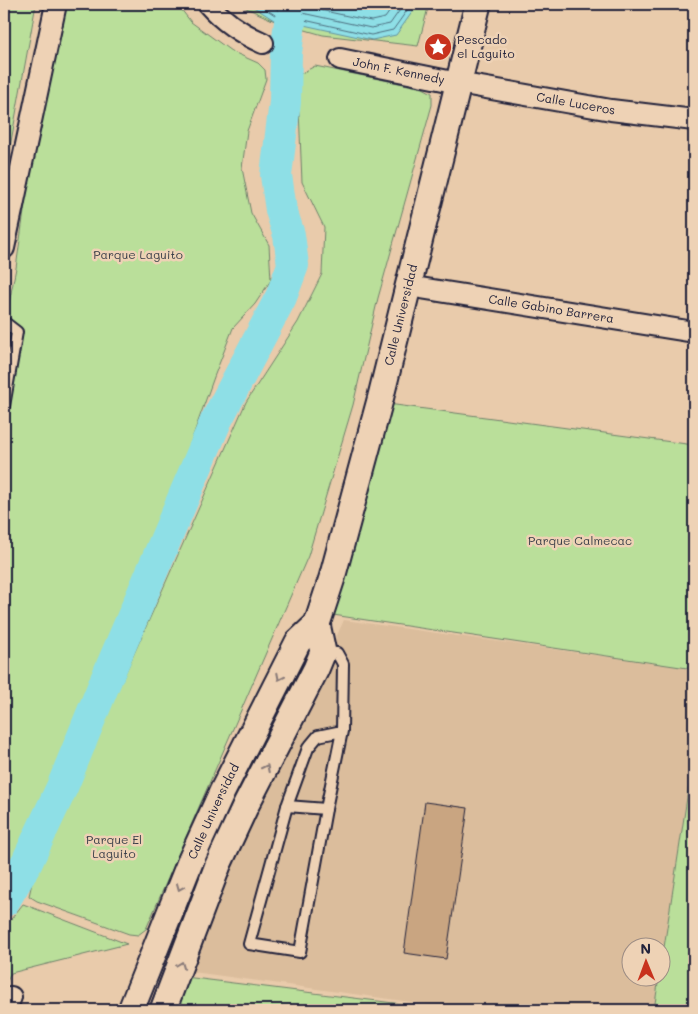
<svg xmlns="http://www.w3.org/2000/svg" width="698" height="1014" viewBox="0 0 698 1014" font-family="Mali,sans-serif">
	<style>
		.built { fill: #dbbd9c }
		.green { fill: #badf9a; stroke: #6e806a }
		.water { fill: #8edfe6; stroke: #6393a2 }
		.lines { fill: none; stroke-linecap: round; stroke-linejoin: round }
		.shore { stroke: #4d6e7f; stroke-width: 1 }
		.river { stroke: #8edfe6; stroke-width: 32 }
		.building { fill: #c9a581; stroke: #22223b }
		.service-casing { stroke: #22223b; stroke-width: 14 }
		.minor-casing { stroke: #22223b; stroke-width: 24 }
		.tertiary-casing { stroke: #22223b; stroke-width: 29 }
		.service { stroke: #eed2b5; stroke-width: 10 }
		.minor { stroke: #eed2b5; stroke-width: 20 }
		.tertiary { stroke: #eed2b5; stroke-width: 25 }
		.oneway { stroke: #887a78 }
		.labels { text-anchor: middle; stroke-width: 5; stroke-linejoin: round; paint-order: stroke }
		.poi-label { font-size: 12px; fill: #22223b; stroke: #eed2b5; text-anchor: start }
		.street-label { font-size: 12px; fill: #22223b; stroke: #eed2b5 }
		.park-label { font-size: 12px; fill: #393e49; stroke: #eed2b5 }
	</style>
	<rect width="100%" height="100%" fill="#e9cbab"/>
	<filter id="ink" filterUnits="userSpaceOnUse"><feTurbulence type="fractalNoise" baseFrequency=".02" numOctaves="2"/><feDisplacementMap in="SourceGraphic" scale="10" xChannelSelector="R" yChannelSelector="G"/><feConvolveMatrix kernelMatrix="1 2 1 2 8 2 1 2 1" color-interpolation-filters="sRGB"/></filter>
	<g filter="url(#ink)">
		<!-- built -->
		<polygon class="built" points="344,620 694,669 694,752 661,967 660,946 630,946 630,976 659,977 654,1010 469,1010 186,971 220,875 323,666"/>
		<!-- green -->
		<g class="green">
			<polygon points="4,4 36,4 4,180"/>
			<polygon points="61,4 177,4 191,22 231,51 258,63 265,70 266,79 247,131 242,168 251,213 269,245 271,280 255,304 233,328 214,377 147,564 109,641 77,713 53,780 37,828 4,889 4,328 16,268 36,127"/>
			<polygon points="240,4 429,4 418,46 323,35 277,22 242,6"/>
			<polygon points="315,66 423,88 432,93 432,105 378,298 353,405 308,556 146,929 138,935 129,934 37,901 29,896 32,883 246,402 298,322 322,274 324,227 302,182 298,85 300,74"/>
			<polygon points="388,404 694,445 694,669 333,615 350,547"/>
			<polygon points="694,752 694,1010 654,1010 659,977 660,976 661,967"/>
			<polygon points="23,904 127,944 11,973 4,988 4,928"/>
			<polygon points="185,977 450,1010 172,1010"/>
		</g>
		<!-- water -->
		<polygon class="water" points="249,4 414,4 413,11 396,35 372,40 290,22 277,22"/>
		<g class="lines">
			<!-- shore -->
			<g class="shore">
				<polyline points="258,4 278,17 291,17 371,35 393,30 408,9 409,4"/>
				<polyline points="269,4 280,11 293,11 371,28 390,24 402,7 403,4"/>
				<polyline points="292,4 371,21 385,18 395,4"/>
			</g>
			<!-- river -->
			<polyline class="river" points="4,901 27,862 63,785 105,682 216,421 281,297 293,265 289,235 281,210 276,175 285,102 286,53 290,22"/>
		</g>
		<!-- building -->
		<polygon class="building" points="425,802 468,808 446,959 404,953"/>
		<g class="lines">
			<defs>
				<g id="service">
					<polyline points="4,322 17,332 4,406"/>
					<polyline points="322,652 337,653 343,664 342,731 326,809 300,952 249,944 287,806 308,748 318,736 342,731"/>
					<polyline points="287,806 326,809"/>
				</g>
				<g id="minor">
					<path d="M208 4C223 21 242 34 263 43"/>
					<path id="s1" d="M340 59 458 83 611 110 694 120"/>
					<polyline points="4,248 56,4"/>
					<path id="s2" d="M408 286 694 332"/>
					<polyline points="6,1010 11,997"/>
				</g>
				<g id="tertiary">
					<path id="s3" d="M131 1010 190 862 222 792 298 642 317 624 332 578 380 400 478 4"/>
					<polyline points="163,1010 218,865 246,805 316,669 323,652 317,624"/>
				</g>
			</defs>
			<!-- service casing -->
			<use href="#service" class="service-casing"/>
			<!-- minor casing -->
			<use href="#minor" class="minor-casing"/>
			<!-- tertiary casing -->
			<use href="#tertiary" class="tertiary-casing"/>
			<!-- service -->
			<use href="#service" class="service"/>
			<!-- minor -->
			<use href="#minor" class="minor"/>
			<!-- tertiary -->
			<use href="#tertiary" class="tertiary"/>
		</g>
		<!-- one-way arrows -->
		<defs><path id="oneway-chevron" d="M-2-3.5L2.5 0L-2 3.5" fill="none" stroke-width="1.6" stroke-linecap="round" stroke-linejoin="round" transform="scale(1.25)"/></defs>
		<g class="oneway">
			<use href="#oneway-chevron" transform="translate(280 677) rotate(117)"/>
			<use href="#oneway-chevron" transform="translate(266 768) rotate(-63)"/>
			<use href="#oneway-chevron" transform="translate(180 887) rotate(112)"/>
			<use href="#oneway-chevron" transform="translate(181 965) rotate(-69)"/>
		</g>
	</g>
	<!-- icons -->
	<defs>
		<symbol id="sight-disc" viewBox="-11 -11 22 22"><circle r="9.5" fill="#c8321e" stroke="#eed2b5"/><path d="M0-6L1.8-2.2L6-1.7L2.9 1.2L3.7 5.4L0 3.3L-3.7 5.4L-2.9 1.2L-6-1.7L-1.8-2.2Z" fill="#fff"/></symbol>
	</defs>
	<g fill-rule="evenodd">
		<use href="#sight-disc" x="422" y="31" width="32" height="32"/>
	</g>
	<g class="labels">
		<!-- poi labels -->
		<g class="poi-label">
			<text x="457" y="44">Pescado<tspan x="457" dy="14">el Laguito</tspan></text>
		</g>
		<!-- street labels -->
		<g class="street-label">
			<text dy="4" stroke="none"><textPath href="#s1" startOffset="60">John F. Kennedy</textPath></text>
			<text dy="4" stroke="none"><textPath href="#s1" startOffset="240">Calle Luceros</textPath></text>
			<text dy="4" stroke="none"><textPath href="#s2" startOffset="145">Calle Gabino Barrera</textPath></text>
			<text dy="4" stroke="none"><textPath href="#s3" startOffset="751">Calle Universidad</textPath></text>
			<text dy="4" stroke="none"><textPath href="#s3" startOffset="215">Calle Universidad</textPath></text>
		</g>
		<!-- park labels -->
		<g class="park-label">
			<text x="138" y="259">Parque Laguito</text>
			<text x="580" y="545">Parque Calmecac</text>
			<text x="114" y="844">Parque El<tspan x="114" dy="14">Laguito</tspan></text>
		</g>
	</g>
	<!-- margin -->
	<rect width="698" height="1014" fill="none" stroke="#eed2b5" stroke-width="20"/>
	<rect x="10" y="10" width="678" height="994" fill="none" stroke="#22223b" stroke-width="2" filter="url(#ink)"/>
	<!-- north arrow -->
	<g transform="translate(646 962) rotate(359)"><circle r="24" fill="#eed2b5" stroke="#9c8c84"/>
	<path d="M0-4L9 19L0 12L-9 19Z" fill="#c8321e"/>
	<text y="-8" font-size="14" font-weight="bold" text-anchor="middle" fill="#22223b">N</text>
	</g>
</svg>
